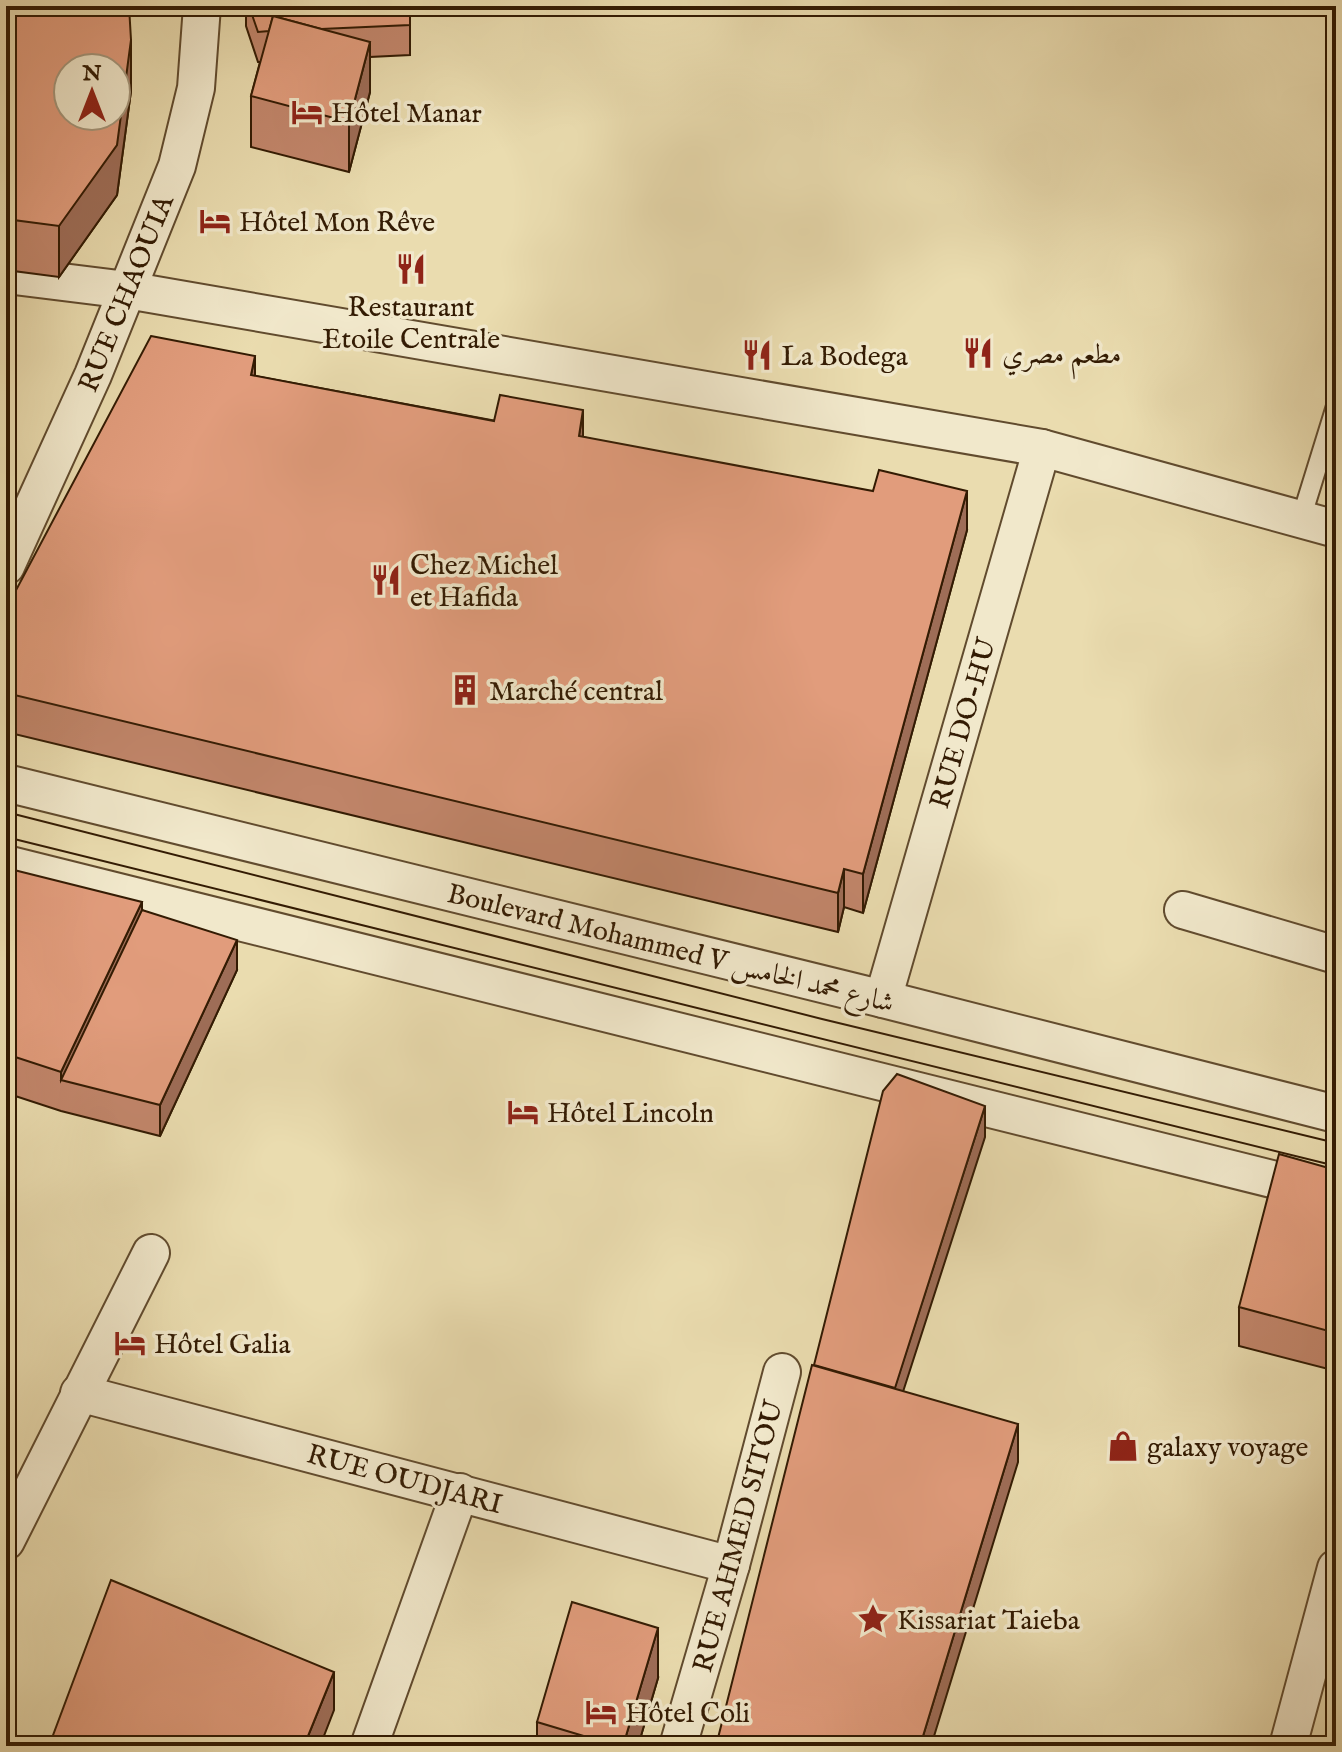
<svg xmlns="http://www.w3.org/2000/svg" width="1342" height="1752" viewBox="0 0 1342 1752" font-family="'IM FELL English',Amiri,serif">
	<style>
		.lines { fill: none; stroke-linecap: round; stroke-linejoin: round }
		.lane-casing { stroke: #614b2e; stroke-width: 22 }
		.street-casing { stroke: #614b2e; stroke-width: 40 }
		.lane { stroke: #f1e8cb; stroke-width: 18 }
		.street { stroke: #f1e8cb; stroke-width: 36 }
		.tram { stroke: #331b03; stroke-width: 2 }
		.wall { fill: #c2866b; stroke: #331b03; stroke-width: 2 }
		.shaded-wall { fill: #9e6d57; stroke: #331b03; stroke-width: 2 }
		.building { fill: #e19c7c; stroke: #331b03; stroke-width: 2; fill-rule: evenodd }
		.labels { text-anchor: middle; stroke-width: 7; stroke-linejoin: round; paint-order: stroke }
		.poi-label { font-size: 28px; fill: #331b03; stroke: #f1e8cb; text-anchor: start }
		.street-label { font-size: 28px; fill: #331b03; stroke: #f1e8cb }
	</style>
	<rect width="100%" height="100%" fill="#eadcaf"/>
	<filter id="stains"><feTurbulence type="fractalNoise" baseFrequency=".0025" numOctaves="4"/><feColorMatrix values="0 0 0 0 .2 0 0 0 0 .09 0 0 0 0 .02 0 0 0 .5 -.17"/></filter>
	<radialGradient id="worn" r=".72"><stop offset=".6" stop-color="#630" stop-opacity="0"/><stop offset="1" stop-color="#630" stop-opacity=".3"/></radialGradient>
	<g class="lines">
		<defs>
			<polyline id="lane" points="1301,519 1336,406"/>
			<g id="street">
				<polyline points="6,275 127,290 1042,448 1336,529"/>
				<polyline points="6,566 93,375 177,166 196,88 202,6"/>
				<polyline points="6,783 883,999 1336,1114"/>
				<polyline points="6,864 1336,1195"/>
				<polyline points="1183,910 1336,955"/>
				<polyline points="883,999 1042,448"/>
				<polyline points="79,1393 731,1565"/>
				<polyline points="6,1541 151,1253"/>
				<polyline points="369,1746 460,1492"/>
				<polyline points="678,1746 731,1565 782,1372"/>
				<polyline points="1288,1746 1336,1568"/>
			</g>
		</defs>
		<!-- lane casing -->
		<use href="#lane" class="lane-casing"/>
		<!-- street casing -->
		<use href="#street" class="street-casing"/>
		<!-- lane -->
		<use href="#lane" class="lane"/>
		<!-- street -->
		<use href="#street" class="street"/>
		<!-- tram -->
		<g class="tram">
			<polyline points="6,812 822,1019 1336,1143"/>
			<polyline points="6,837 1336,1166"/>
		</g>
	</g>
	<!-- wall -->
	<g class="wall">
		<polygon points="6,6 131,91 117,195 59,277 6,270"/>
		<polygon points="246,6 410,6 410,55 370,57 370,92 349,172 251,147 251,96 260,62 258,62 246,26"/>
		<polygon points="255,376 583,437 967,530 863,913 844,907 838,932 6,732 6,609"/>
		<polygon points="6,868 142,910 237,970 160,1136 61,1111 6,1093"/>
		<polygon points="1336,1170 1336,1371 1239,1346 1239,1307"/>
		<polygon points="658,1678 638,1746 537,1746 537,1722"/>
	</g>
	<!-- shaded-wall -->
	<g class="shaded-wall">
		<polygon points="131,40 131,91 117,195 59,277 59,226"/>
		<polygon points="370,42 370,92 349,172 349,122"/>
		<polygon points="255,356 255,394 251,375"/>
		<polygon points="583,410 583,449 579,436"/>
		<polygon points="967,491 967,530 863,913 863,874"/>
		<polygon points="844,869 844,907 838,932 838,893"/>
		<polygon points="142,902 142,941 61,1080 61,1072"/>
		<polygon points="237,940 237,970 160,1136 160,1105"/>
		<polygon points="985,1106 985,1137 892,1426 892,1396"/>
		<polygon points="1018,1424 1018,1462 931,1746 920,1746"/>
		<polygon points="658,1628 658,1678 638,1746 623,1746"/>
		<polygon points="334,1672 334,1710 320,1746 304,1746"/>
	</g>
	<!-- building -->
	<g class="building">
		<path d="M6 6H129L131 40 117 145 59 226 6 219ZM68 68H116V116H68Z"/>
		<polygon points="249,6 410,6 410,25 321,29 273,16 269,31 258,32"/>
		<polygon points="273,16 370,42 349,122 251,96"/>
		<polygon points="151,336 255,356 251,375 494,421 500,395 583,410 579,436 873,491 879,470 967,491 863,874 844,869 838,893 6,693 6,609"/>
		<polygon points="6,868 142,902 61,1072 6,1054"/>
		<polygon points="142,910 237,940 160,1105 61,1080"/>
		<polygon points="897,1074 985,1106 895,1388 814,1365 883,1091"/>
		<polygon points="1279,1154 1336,1170 1336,1333 1239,1307"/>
		<polygon points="812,1365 1018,1424 920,1746 716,1746"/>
		<polygon points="111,1580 334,1672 304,1746 49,1746"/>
		<polygon points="572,1602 658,1628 623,1746 617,1746 537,1722"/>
	</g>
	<!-- icons -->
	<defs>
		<symbol id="hotel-bare" viewBox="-9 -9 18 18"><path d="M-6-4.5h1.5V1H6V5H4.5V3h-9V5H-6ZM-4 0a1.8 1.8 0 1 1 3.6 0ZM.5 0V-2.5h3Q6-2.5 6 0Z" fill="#8f2418" stroke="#f1e8cb" stroke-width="2.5" paint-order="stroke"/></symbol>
		<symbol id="restaurant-bare" viewBox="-9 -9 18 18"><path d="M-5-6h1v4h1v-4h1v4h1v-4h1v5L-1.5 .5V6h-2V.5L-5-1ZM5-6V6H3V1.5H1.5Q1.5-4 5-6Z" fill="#8f2418" stroke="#f1e8cb" stroke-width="2.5" paint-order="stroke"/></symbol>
		<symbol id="building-bare" viewBox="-9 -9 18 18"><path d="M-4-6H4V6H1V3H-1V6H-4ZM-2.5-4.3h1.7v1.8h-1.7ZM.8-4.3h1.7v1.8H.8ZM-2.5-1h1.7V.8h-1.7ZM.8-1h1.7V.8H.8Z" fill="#8f2418" stroke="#f1e8cb" stroke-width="2.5" paint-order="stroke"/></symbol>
		<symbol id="shop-bare" viewBox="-9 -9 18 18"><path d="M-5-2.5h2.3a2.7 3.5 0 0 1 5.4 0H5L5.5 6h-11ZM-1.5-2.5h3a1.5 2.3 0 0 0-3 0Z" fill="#8f2418" stroke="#f1e8cb" stroke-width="2.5" paint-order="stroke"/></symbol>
		<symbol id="sight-bare" viewBox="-9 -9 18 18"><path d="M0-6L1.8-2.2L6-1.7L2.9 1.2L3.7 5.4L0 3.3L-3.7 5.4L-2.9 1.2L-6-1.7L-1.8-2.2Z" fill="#8f2418" stroke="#f1e8cb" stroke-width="2.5" paint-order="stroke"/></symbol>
	</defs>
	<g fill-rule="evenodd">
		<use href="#hotel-bare" x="285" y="90" width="44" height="44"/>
		<use href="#hotel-bare" x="193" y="199" width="44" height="44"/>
		<use href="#restaurant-bare" x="389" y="247" width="44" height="44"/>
		<use href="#restaurant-bare" x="956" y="331" width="44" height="44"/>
		<use href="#restaurant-bare" x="735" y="333" width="44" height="44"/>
		<use href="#restaurant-bare" x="364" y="558" width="44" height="44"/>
		<use href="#building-bare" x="443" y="668" width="44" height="44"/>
		<use href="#hotel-bare" x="501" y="1090" width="44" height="44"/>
		<use href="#hotel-bare" x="108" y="1321" width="44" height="44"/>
		<use href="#shop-bare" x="1101" y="1424" width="44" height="44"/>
		<use href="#sight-bare" x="851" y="1597" width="44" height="44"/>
		<use href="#hotel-bare" x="579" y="1690" width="44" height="44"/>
	</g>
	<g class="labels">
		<!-- poi labels -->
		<g class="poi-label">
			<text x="331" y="122">Hôtel Manar</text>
			<text x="239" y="231">Hôtel Mon Rêve</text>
			<text x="411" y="316" text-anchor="middle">Restaurant<tspan x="411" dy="32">Etoile Centrale</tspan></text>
			<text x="1002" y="363">مطعم مصري</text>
			<text x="781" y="365">La Bodega</text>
			<text x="410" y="574">Chez Michel<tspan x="410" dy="32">et Hafida</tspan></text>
			<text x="489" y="700">Marché central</text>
			<text x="547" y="1122">Hôtel Lincoln</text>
			<text x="154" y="1353">Hôtel Galia</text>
			<text x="1147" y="1456">galaxy voyage</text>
			<text x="897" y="1629">Kissariat Taieba</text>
			<text x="625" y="1722">Hôtel Coli</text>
		</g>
		<!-- street labels -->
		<g class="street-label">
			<text transform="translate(125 293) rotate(-68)" y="10">RUE CHAOUIA</text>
			<text transform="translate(962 723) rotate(-74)" y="10">RUE DO-HU</text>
			<text transform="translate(671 947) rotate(14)" y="10">Boulevard Mohammed V شارع محمد الخامس</text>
			<text transform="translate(405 1478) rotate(15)" y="10">RUE OUDJARI</text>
			<text transform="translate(737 1536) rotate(-75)" y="10">RUE AHMED SITOU</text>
		</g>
	</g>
	<!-- margin -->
	<rect width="1342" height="1752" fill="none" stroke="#eadcaf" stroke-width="32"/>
	<rect x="8" y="8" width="1326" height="1736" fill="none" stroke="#331b03" stroke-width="4"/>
	<rect x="16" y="16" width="1310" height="1720" fill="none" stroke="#331b03" stroke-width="2"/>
	<!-- north arrow -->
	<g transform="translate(92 92)"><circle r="38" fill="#f1e8cb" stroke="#a5967b" stroke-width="2"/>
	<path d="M0-6L14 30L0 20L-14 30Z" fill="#8f2418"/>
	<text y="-12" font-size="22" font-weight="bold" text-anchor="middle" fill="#331b03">N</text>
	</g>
	<rect width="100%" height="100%" filter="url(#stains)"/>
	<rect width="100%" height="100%" fill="url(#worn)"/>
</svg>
